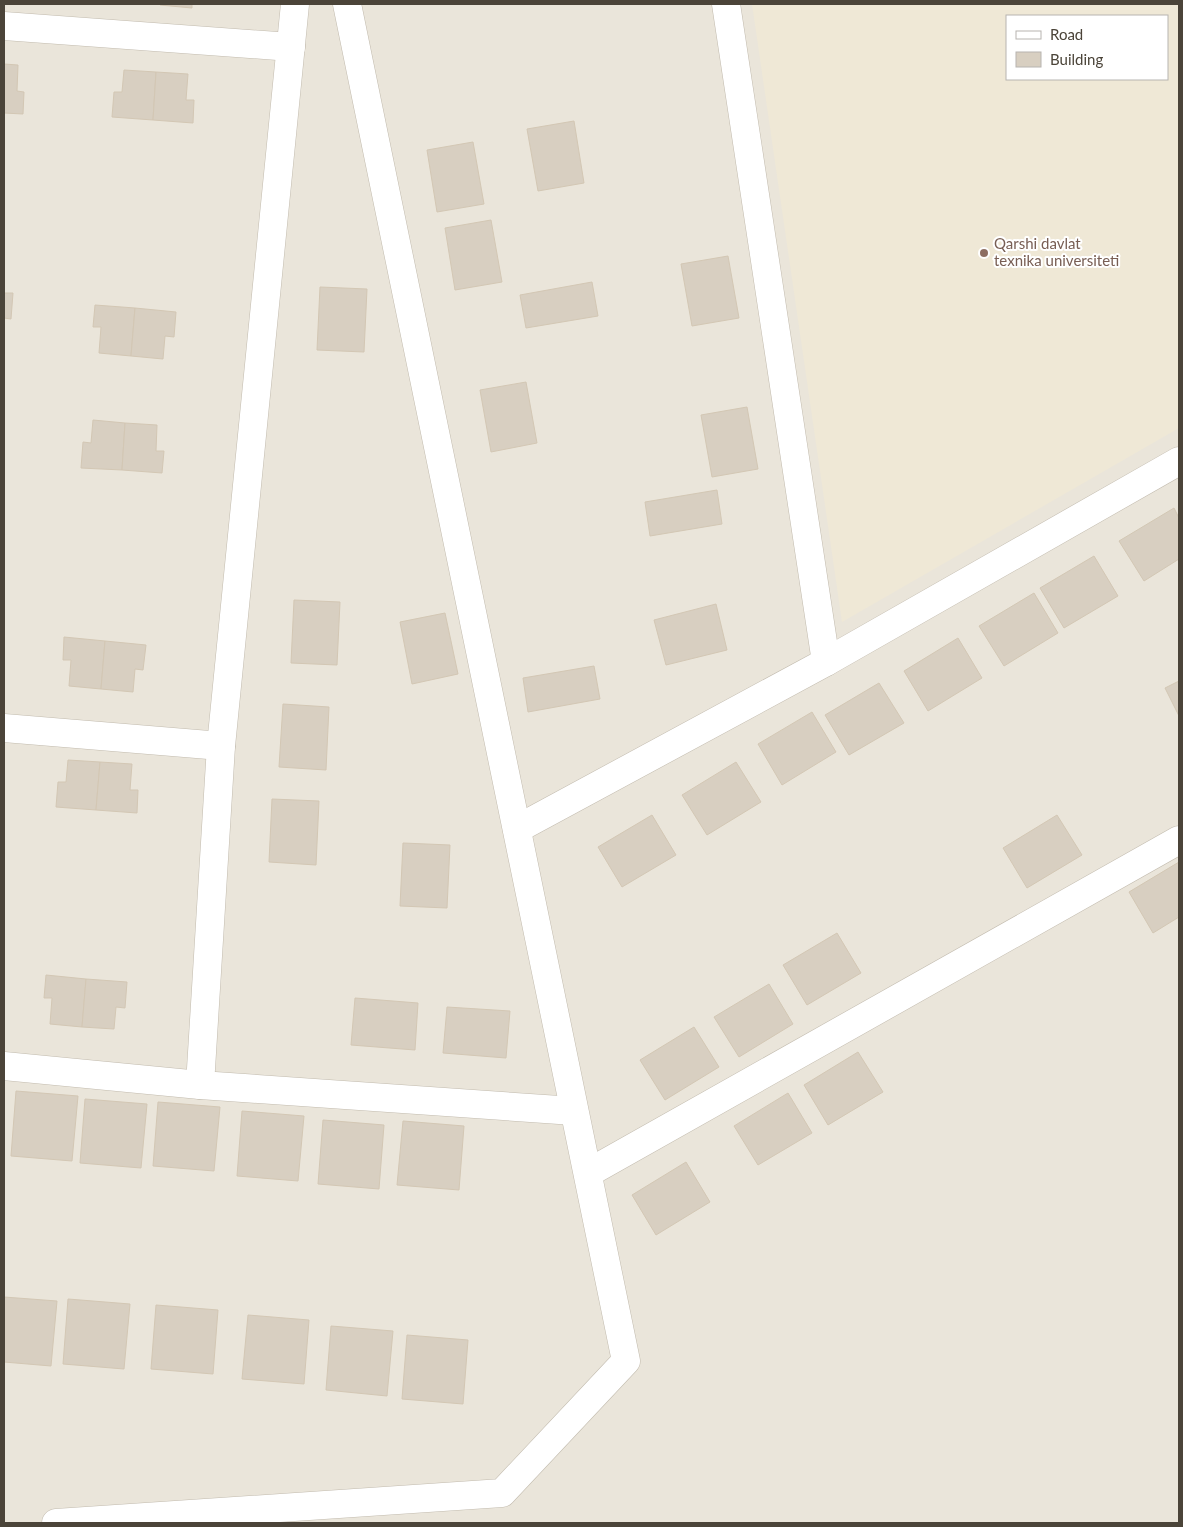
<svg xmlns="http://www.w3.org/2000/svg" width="1183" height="1527" viewBox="0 0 1183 1527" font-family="Lato,sans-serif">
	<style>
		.residential { fill: #eae5da; fill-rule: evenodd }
		.education { fill: #efe8d6; fill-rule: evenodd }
		.building { fill: #d8cfc1; stroke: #d3c7b4 }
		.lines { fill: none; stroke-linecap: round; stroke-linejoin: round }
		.street-casing { stroke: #c2bbae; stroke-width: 29 }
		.street { stroke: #fff; stroke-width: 28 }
		.education-dot { fill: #8d6e63; stroke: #fff; stroke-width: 2 }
		.labels { text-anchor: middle; stroke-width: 4; stroke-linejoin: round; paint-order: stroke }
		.education-label { font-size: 15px; fill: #785e54; stroke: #fff; text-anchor: start }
	</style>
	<rect width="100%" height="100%" fill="#f6f3ec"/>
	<!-- residential -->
	<path class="residential" d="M4 4H1179V1523H4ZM1007 16H1167V79H1007Z"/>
	<!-- education -->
	<path class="education" d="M752 4H1179V428L842 622ZM1007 16H1167V79H1007Z"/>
	<!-- building -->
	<g class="building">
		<polygon points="160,4 192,4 192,8 160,5"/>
		<polygon points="4,64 18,65 17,91 24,92 23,114 4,113"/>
		<polygon points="124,70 156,72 153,120 112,117 114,92 122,92"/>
		<polygon points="156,72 188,74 186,100 194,100 193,123 153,120"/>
		<polygon points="574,121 584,183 538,191 527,129"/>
		<polygon points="473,142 484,204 437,212 427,150"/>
		<polygon points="491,220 502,282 455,290 445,228"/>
		<polygon points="728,256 739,318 692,326 681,264"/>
		<polygon points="592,282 598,316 526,328 520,295"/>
		<polygon points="320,287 367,289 364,352 317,350"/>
		<polygon points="4,293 13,293 11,319 4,318"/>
		<polygon points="95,305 135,308 131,356 99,353 101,327 93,327"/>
		<polygon points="135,308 176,312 174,337 165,336 163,359 131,356"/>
		<polygon points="526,382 537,443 491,452 480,390"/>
		<polygon points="747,407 758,469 712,477 701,415"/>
		<polygon points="93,420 125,423 122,470 81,468 83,442 91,443"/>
		<polygon points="125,423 157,425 156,451 164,451 162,473 122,470"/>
		<polygon points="717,490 722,524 650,536 645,502"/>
		<polygon points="1174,508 1179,518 1179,559 1144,581 1119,541"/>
		<polygon points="1094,556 1118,596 1064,628 1040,588"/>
		<polygon points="1034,593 1058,633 1004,666 979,626"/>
		<polygon points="294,600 340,602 337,665 291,663"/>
		<polygon points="716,604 727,650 666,665 654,620"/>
		<polygon points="445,613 458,674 412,684 400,622"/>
		<polygon points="64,637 105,641 101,689 69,686 71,660 63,660"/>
		<polygon points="958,638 982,678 928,711 904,671"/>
		<polygon points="105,641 146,645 143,670 135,669 133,692 101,689"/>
		<polygon points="594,666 600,699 528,712 523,678"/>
		<polygon points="1179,681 1179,716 1165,688"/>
		<polygon points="879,683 904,723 849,755 825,715"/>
		<polygon points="283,704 329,707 326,770 279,767"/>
		<polygon points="812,712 836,752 782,785 758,744"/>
		<polygon points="68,760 100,762 96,810 56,807 58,782 66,782"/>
		<polygon points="100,762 132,764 130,790 138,790 137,813 96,810"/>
		<polygon points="736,762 761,802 707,835 682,795"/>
		<polygon points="272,799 319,801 316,865 269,862"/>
		<polygon points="652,815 676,855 622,887 598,847"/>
		<polygon points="1057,815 1082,855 1027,888 1003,848"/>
		<polygon points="403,843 450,845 447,908 400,906"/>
		<polygon points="1179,862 1179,917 1153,933 1129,892"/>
		<polygon points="837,933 861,973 807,1005 783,965"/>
		<polygon points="46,975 86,979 82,1027 50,1024 52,998 44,998"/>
		<polygon points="86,979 127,982 125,1008 116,1007 114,1029 82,1027"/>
		<polygon points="769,984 793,1024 739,1057 714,1017"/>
		<polygon points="355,998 418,1003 415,1050 351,1045"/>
		<polygon points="447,1007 510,1011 506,1058 443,1053"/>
		<polygon points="694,1027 719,1067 665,1100 640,1060"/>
		<polygon points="858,1052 883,1092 828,1125 804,1085"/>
		<polygon points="16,1091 78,1096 72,1161 11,1156"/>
		<polygon points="788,1093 812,1133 758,1165 734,1126"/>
		<polygon points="85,1099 147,1104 141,1168 80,1163"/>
		<polygon points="158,1102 220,1107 214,1171 153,1166"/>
		<polygon points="242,1111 304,1116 298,1181 237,1176"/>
		<polygon points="323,1120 384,1125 379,1189 318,1184"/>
		<polygon points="403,1121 464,1126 459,1190 397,1185"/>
		<polygon points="686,1162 710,1202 656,1235 632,1195"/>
		<polygon points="4,1297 57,1301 51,1366 4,1362"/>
		<polygon points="68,1299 130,1304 124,1369 63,1364"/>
		<polygon points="156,1305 218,1310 213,1374 151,1369"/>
		<polygon points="248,1315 309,1320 304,1384 242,1379"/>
		<polygon points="331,1326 393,1331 387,1396 326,1390"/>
		<polygon points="407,1335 468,1340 463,1404 402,1399"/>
	</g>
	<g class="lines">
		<defs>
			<g id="street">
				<polyline points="726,4 826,662"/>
				<polyline points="4,26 291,47"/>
				<polyline points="4,728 221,746"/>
				<polyline points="517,829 826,662 1179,461"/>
				<polyline points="4,1066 200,1085 574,1111"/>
				<polyline points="200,1085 221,746 295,4"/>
				<polyline points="588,1173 1179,840"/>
				<polyline points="56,1523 502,1493 626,1361 347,4"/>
			</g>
		</defs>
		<!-- street casing -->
		<use href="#street" class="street-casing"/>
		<!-- street -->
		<use href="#street" class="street"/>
	</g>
	<!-- markers -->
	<circle class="education-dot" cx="984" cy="253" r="5"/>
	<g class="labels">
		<!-- education labels -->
		<g class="education-label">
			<text x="994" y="249">Qarshi davlat<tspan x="994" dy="17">texnika universiteti</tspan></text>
		</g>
	</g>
	<!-- border -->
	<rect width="1183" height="1527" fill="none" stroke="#4b4439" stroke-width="10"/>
	<!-- legend -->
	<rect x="1006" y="15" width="162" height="65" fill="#ffffff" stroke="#b7b4b0"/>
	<rect x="1016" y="31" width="25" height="8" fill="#ffffff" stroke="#b7b4b0"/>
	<text x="1050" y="40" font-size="15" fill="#4b4439">Road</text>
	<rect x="1016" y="52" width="25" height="15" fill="#d8cfc1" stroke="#b7b4b0"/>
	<text x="1050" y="65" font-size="15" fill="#4b4439">Building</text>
</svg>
